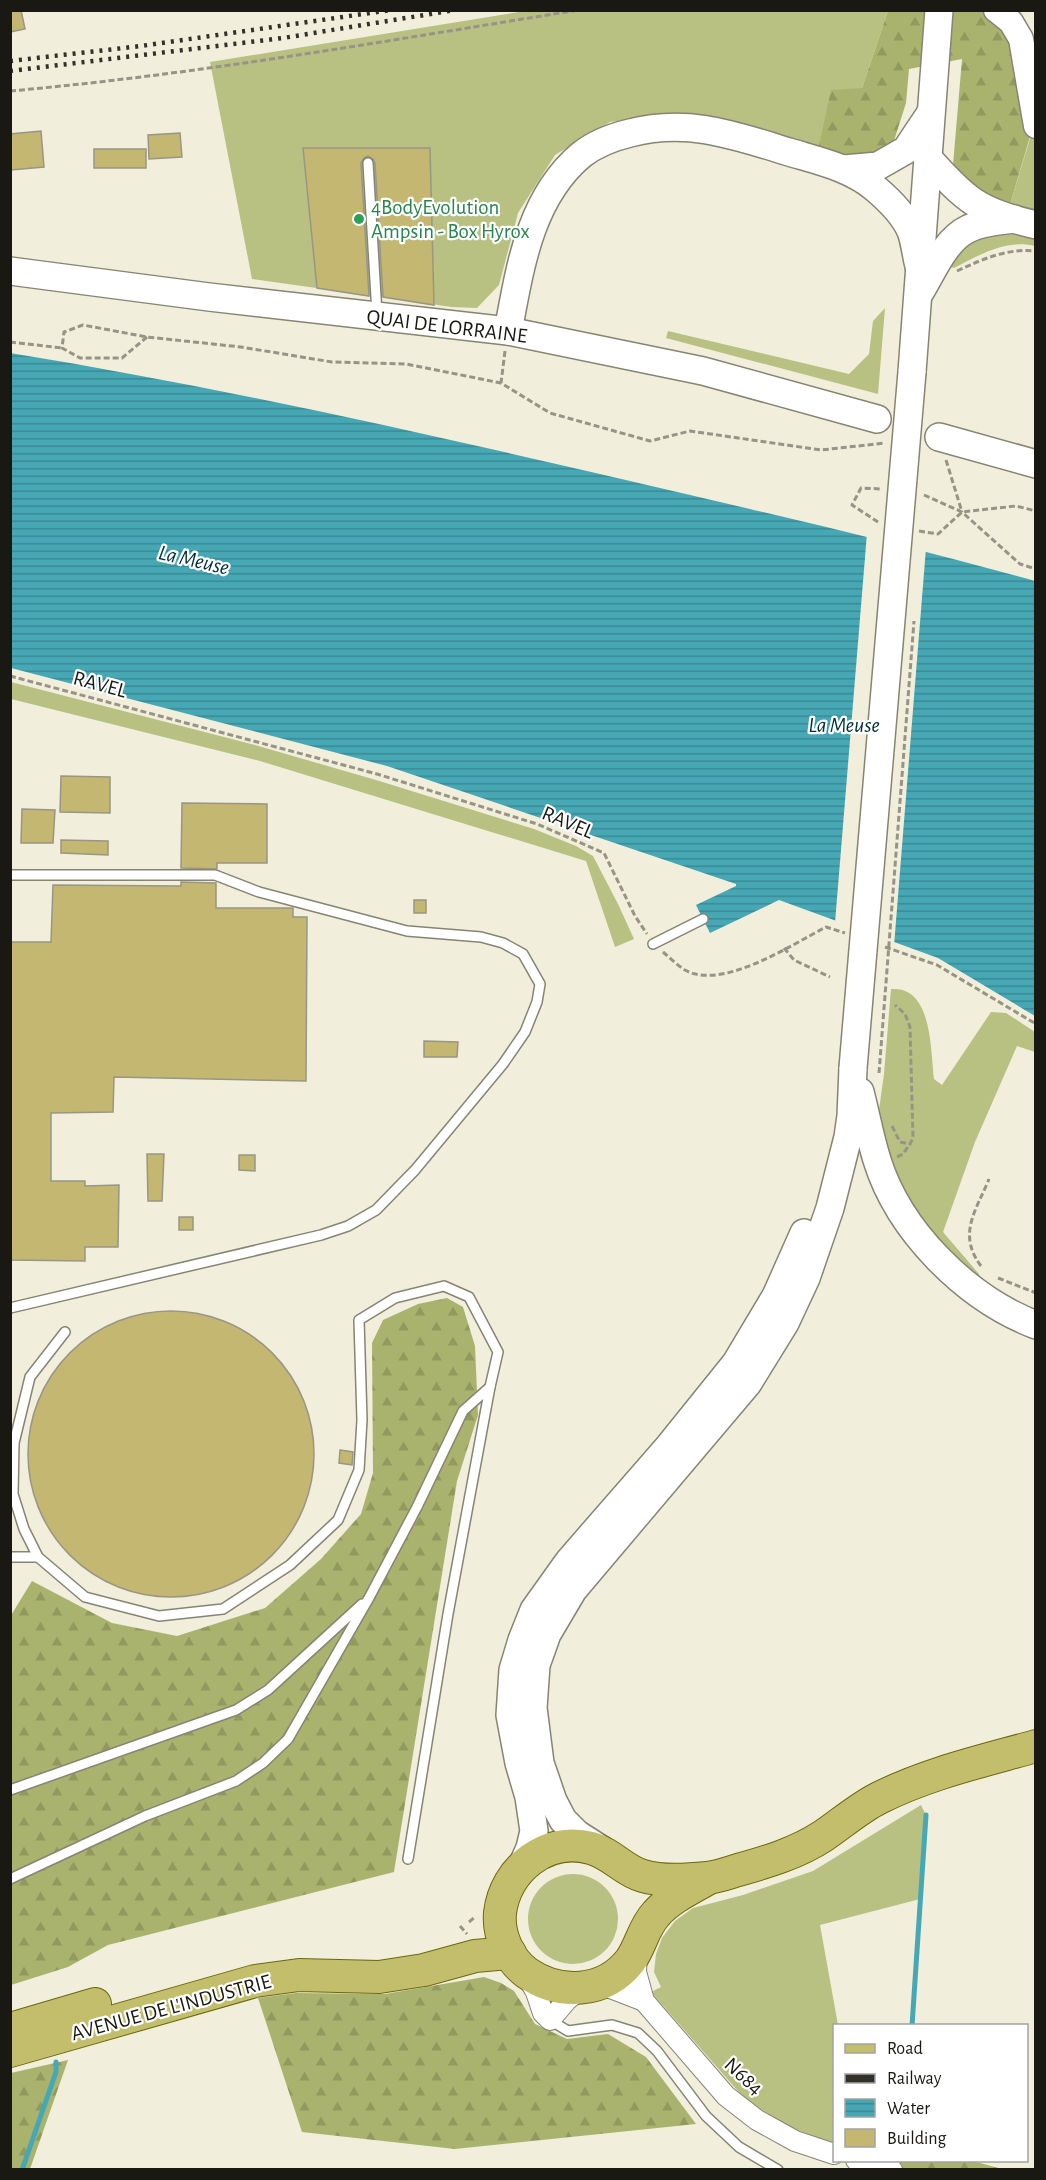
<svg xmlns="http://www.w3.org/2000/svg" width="1046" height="2180" viewBox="0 0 1046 2180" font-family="'Alegreya Sans',sans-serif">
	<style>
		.grass { fill: #b8c182 }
		.forest { fill: url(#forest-firs) }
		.water { fill: url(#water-rules) }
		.pier { fill: #f1eedb }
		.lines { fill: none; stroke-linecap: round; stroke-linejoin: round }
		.stream { stroke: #46a8b5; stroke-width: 5 }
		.building { fill: #c3b771; stroke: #999685; stroke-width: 1.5 }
		.service-casing { stroke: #878473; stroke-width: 12 }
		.minor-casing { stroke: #878473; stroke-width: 22 }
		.tertiary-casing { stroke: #878473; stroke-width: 27 }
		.secondary-casing { stroke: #878473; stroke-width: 30 }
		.primary-casing { stroke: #6d680c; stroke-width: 34 }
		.path { stroke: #979487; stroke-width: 3; stroke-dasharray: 6 3; stroke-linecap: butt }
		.service { stroke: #fff; stroke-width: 9 }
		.minor { stroke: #fff; stroke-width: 20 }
		.tertiary { stroke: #fff; stroke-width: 24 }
		.secondary { stroke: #fff; stroke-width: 27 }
		.primary { stroke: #c2be6b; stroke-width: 32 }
		.rail { stroke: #313029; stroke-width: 4.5; stroke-dasharray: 3 6; stroke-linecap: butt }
		.secondary-bridge-casing { stroke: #878473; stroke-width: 30; stroke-linecap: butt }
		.path-bridge { stroke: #979487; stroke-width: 3; stroke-dasharray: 6 3; stroke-linecap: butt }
		.secondary-bridge { stroke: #fff; stroke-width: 27 }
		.leisure-dot { fill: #2e9e5b; stroke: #fff; stroke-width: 2 }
		.labels { text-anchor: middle; stroke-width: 4.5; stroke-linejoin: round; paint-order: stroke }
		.leisure-label { font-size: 21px; fill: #27864d; stroke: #fff; text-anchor: start }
		.street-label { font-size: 21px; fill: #191812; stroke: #fff }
		.water-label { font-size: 22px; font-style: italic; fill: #003136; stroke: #fff }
	</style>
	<defs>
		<pattern id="forest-firs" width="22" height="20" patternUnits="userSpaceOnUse" patternTransform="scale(1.5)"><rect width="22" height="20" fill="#aab36e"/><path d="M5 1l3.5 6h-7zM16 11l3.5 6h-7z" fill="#92995e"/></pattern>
		<pattern id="water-rules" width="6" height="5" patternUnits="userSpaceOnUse" patternTransform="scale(1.5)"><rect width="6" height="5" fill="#46a8b5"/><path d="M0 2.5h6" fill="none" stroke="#3a8892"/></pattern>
	</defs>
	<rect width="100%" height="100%" fill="#f1eedb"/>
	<!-- grass -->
	<g class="grass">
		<polygon points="525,11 888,11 862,88 818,150 722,121 670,114 610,122 555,155 518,213 499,285 477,308 452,307 252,279 210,62"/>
		<polygon points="1031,135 1035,141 1035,215 1009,208"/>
		<path d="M987 228 1035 236V246C1007 239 979 255 954 268L951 267 950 259Z"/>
		<polygon points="885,308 878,394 666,338 668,331 849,374 869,354 873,321"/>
		<polygon points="11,682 255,745 376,780 534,829 576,846 593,856 618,904 634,939 615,947 586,861 260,761 11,699"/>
		<path d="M891 989C895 989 901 989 905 991 932 1001 931 1055 934 1079L942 1085 991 1012 1006 1013 1035 1032V1052L1017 1046 975 1142 943 1232 979 1274 980 1279 977 1280 930 1233 893 1172 877 1124 884 1074Z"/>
		<polygon points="921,1805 926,1815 920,1899 820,1925 838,2025 834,2026 834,2144 785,2125 744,2098 651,1992 661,1987 654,1972 656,1954 662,1938 675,1921 693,1908 743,1895 813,1871"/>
		<circle cx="573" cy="1919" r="45"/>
	</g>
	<!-- forest -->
	<g class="forest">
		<polygon points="888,11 996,11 1011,22 1034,123 1009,208 969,189 953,165 962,59 909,69 906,103 892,147 864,159 818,150 831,90 862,88"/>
		<polygon points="447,1298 463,1307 475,1346 478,1415 457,1481 394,1872 108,1945 68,1967 11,1985 10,1617 32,1581 112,1623 177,1636 265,1608 321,1559 361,1514 373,1473 372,1343 383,1320 418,1304"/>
		<polygon points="484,1977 501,1983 514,1991 535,2024 567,2039 608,2034 646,2057 696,2124 455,2149 302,2132 258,1998 296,1993 385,1994"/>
		<polygon points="68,2060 30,2169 11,2169 11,2073"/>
		<polygon points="856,2161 973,2161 1002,2169 892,2170"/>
	</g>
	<!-- water -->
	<path class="water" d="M10 353C208 385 405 429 600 474 746 508 891 541 1035 581V1016L938 958 779 900 710 933 696 905 736 886V884L387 766 11 668Z"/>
	<!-- pier -->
	<polygon class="pier" points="867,533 926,548 894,946 835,923"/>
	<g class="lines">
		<!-- stream -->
		<g class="stream">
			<polyline points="912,2026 926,1815"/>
			<polyline points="22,2170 56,2072 56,2062"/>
		</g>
	</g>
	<!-- building -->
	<g class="building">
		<polygon points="10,10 21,10 25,29 10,32"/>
		<polygon points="41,131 44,167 11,170 10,134"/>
		<polygon points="180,133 182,157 149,159 148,135"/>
		<polygon points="303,148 430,148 434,305 383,297 375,163 373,159 368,156 364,158 361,163 369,296 317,288"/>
		<rect x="94" y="149" width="52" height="19"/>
		<polygon points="61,776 110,777 110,813 60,812"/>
		<polygon points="182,803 267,804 267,863 217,863 217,869 181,868"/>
		<polygon points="22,809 55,810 53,843 21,843"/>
		<polygon points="61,840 108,841 108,855 61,853"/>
		<polygon points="181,882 216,883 216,908 293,908 293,917 307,917 306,1081 114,1077 113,1112 51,1113 51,1181 85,1181 85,1186 119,1185 118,1247 85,1247 85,1261 10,1260 10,942 51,942 53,885 181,886"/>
		<rect x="414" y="900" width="12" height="13"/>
		<polygon points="424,1041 458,1042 457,1057 424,1057"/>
		<polygon points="147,1154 164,1154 162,1201 148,1201"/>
		<polygon points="239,1155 255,1155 255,1171 239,1170"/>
		<rect x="179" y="1217" width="14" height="13"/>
		<circle cx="171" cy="1454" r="143"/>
		<polygon points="340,1450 353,1452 352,1465 339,1463"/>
	</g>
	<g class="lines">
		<defs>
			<g id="service">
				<polyline points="368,163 377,314"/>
				<polyline points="10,875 215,875 259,892 407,931 481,937 503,943 523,954 540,984 537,1002 525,1032 503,1064 415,1170 376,1210 348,1226 321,1235 10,1308"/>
				<polyline points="653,944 703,919"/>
				<polyline points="65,1332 30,1377 14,1443 13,1494 24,1529 38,1557 85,1597 159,1616 223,1609 290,1565 338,1520 359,1470 362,1420 359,1320 395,1298 444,1286 469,1297 498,1352 490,1387"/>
				<polyline points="10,1557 38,1557"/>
				<polyline points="10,1790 236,1710 268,1690 362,1604"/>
				<polyline points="10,1879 145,1816 236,1781 263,1763 288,1739 370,1596 417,1507 463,1411 490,1387 448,1614 408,1859"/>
				<polyline points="550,2020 568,2031 612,2025 638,2033 657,2051 706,2116 739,2147 778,2170"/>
			</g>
			<g id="minor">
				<polyline points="637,1952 636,1972 644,2001 726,2096 757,2120 795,2141 834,2154"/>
				<polyline points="525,1973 536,1992 543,2013 550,2020 567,2000 580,1989"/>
				<polyline points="600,1984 644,2001"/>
				<polyline points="856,2160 892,2170"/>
			</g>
			<polyline id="tertiary" points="996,10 1011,22 1021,39 1036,126"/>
			<g id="secondary">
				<path d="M927 157C942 173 956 190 974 202 992 214 1016 220 1036 225"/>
				<polyline points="844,169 878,166 906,150 930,114"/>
				<polyline points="10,271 209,297 508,331 703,371 877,419"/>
				<path d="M920 292C933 271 945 240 968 229 981 222 999 221 1014 219"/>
				<path d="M508 331C520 269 529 199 581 155 595 144 613 137 630 133 688 118 734 135 789 152 819 161 852 168 876 189 889 200 904 215 911 231 915 242 916 255 919 266"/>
				<polyline points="912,372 939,10"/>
				<polyline points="939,437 1036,464"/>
				<path d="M860 1092C866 1115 870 1138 877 1160 899 1231 966 1298 1036 1325"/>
				<polyline points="602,1850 577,1834 563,1820 553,1801 540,1763 533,1708 536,1665 547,1634 573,1590 748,1383 785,1323 806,1278 830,1208 848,1137 851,1116 853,1068"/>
				<polyline points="522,1866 530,1848 534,1831 529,1797 519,1763 510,1715 513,1670 522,1640 534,1610 569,1561 670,1445 736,1363 776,1296 804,1233"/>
			</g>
			<g id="primary">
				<path d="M709 1878C692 1888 670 1898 656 1914 643 1928 641 1946 630 1961 604 1994 559 1995 527 1973 509 1960 498 1935 500 1913 505 1869 547 1836 591 1848 611 1853 624 1871 643 1876 662 1882 687 1880 707 1878 717 1877 728 1873 738 1870 767 1862 797 1853 823 1836 841 1824 859 1808 879 1798 929 1773 983 1761 1036 1746"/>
				<polyline points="10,2029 95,2004"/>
				<polyline points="10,2051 255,1981 299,1975 379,1977 424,1970 475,1956 510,1953"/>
			</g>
		</defs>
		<!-- service casing -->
		<use href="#service" class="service-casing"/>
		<!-- minor casing -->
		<use href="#minor" class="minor-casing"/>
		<!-- tertiary casing -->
		<use href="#tertiary" class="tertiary-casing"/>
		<!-- secondary casing -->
		<use href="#secondary" class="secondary-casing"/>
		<!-- primary casing -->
		<use href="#primary" class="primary-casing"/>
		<!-- path -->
		<g class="path">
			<path d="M10 91C202 74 390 40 579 10"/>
			<path d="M957 271C983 259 1007 248 1036 251"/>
			<polyline points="147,337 122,358 80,358 62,348 64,332 83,325 147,337 241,347 332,362 406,364 501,383"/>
			<polyline points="10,342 62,348"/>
			<polyline points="505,351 501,383 550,413 650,441 690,431 821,450 885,443"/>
			<polyline points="946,460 962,512"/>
			<polyline points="924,495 962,512 1020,564 1036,569"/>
			<polyline points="878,522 852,505 861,488 882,489"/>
			<polyline points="919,531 938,534 962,512 1016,506 1036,511"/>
			<polyline points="10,676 377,774 537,824 604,853 635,916 647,934"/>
			<polyline points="885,947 937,965 1036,1024"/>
			<polyline points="784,948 794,960 830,977"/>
			<path d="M663 952C670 958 677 965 685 970 722 991 791 945 826 927L845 933"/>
			<polyline points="892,1126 900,1142 910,1144 913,1138 910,1027 905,1014 895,1005"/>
			<polyline points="897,1157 903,1154 910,1144"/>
			<path d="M981 1266C957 1234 976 1211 989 1179"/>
			<polyline points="998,1278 1036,1293"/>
			<polyline points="469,1922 475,1917"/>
			<polyline points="460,1926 467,1934"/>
		</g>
		<!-- service -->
		<use href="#service" class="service"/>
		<!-- minor -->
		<use href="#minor" class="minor"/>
		<!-- tertiary -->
		<use href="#tertiary" class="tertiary"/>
		<!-- secondary -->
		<use href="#secondary" class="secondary"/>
		<!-- primary -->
		<use href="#primary" class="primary"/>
		<!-- rail -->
		<g class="rail">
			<polyline points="10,61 141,46 391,10"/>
			<polyline points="10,71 283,38 455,10"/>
		</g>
		<defs>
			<polyline id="secondary-bridge" points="853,1068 912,372"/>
		</defs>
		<!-- secondary-bridge casing -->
		<use href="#secondary-bridge" class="secondary-bridge-casing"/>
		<!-- path-bridge -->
		<polyline class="path-bridge" points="879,1073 914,621"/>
		<!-- secondary-bridge -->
		<use href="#secondary-bridge" class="secondary-bridge"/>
	</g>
	<!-- markers -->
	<circle class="leisure-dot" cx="359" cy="219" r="6"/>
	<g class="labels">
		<!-- leisure labels -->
		<g class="leisure-label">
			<text x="371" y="214">4BodyEvolution<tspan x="371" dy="24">Ampsin - Box Hyrox</tspan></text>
		</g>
		<!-- street labels -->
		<g class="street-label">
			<text transform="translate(447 326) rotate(7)" y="7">QUAI DE LORRAINE</text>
			<text transform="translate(100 684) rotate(15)" y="7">RAVEL</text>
			<text transform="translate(568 822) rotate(23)" y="7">RAVEL</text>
			<text transform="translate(171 2007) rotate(-15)" y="7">AVENUE DE L'INDUSTRIE</text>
			<text transform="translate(744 2076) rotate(43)" y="7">N684</text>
		</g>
		<!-- water labels -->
		<g class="water-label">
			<text transform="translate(194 559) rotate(13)" y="8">La Meuse</text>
			<text x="844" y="732">La Meuse</text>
		</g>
	</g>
	<!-- border -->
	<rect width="1046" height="2180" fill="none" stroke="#191812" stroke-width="24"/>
	<!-- legend -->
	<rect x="833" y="2024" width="195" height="138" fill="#ffffff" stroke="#a3a3a0" stroke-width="1.5"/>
	<rect x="845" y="2044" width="30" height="9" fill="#c2be6b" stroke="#a3a3a0" stroke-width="1.5"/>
	<text x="887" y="2054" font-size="18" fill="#191812">Road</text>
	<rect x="845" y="2074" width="30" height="9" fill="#313029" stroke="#a3a3a0" stroke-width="1.5"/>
	<text x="887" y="2084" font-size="18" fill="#191812">Railway</text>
	<rect x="845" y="2099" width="30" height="18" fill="url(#water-rules)" stroke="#a3a3a0" stroke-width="1.5"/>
	<text x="887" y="2114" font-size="18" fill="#191812">Water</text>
	<rect x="845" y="2129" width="30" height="18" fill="#c3b771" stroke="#a3a3a0" stroke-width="1.5"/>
	<text x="887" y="2144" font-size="18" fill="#191812">Building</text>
</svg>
